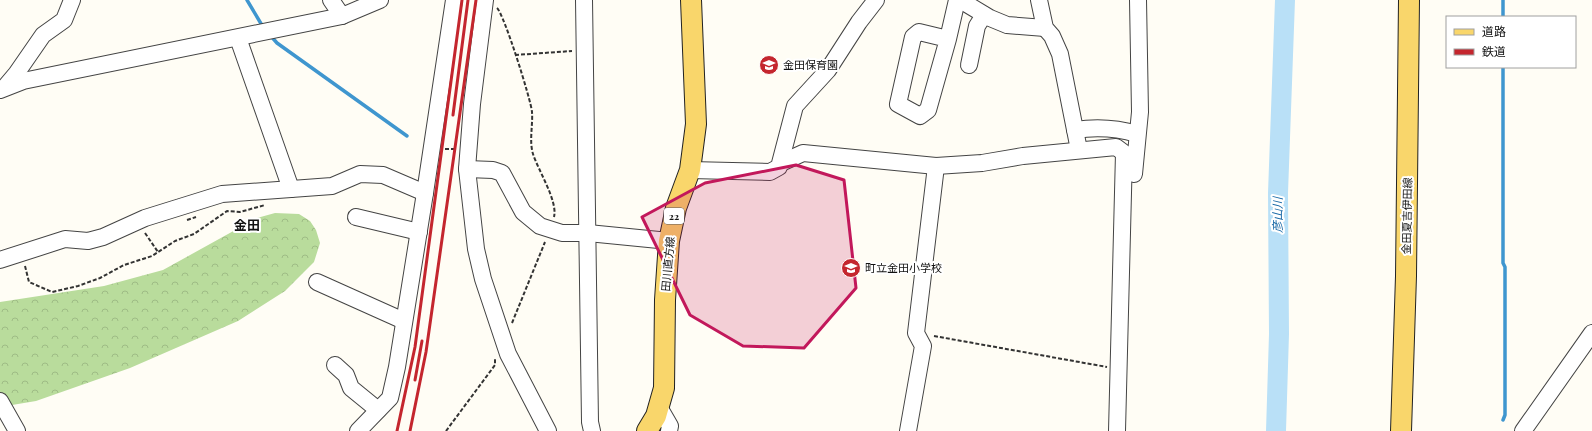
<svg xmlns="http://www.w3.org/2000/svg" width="1592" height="431" viewBox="0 0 1592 431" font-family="'Playfair Display','Noto Sans JP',serif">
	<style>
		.forest { fill: url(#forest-crowns) }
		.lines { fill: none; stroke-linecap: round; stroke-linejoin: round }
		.stream { stroke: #3f96cf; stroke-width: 3.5 }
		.river { stroke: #b9e0f7; stroke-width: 20 }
		.minor-casing { stroke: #444; stroke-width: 18 }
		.major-casing { stroke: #222; stroke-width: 22 }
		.path { stroke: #333; stroke-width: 2; stroke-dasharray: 4 2; stroke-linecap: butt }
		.minor { stroke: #fff; stroke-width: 16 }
		.major { stroke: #f9d66b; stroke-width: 20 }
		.rail { stroke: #c4262e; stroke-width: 3 }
		.marked { fill: #c2185b; fill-opacity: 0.2; stroke: #c2185b; stroke-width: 3; stroke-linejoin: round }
		.labels { text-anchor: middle; stroke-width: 4; stroke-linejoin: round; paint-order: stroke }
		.shield { fill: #fff; stroke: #585858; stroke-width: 1 }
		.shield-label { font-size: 10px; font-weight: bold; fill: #111 }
		.poi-label { font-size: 11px; fill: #111; stroke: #fff; text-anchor: start }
		.street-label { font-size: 11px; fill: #111; stroke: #fff }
		.water-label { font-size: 12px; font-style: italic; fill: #1768a6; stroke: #fff }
		.quarter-label { font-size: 13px; font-weight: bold; fill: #111; stroke: #fff }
	</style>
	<defs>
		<pattern id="forest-crowns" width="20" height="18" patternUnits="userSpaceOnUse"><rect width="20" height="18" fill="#b9dc9c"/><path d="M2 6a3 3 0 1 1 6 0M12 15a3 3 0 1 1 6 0" fill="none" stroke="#9ebc85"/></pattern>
	</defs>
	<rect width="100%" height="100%" fill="#fffdf5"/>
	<!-- forest -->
	<polygon class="forest" points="275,213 299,214 310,221 316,230 320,243 314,262 285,291 238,321 130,368 36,401 0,407 0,302 104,286 163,270 257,218"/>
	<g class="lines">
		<!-- stream -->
		<g class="stream">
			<polyline points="247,0 263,27"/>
			<polyline points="1503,0 1503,17"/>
			<polyline points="270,35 277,43 407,136"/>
			<polyline points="1503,420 1505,415 1505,267 1503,263 1503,67"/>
		</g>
		<!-- river -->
		<polyline class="river" points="1276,431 1279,334 1278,193 1285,0"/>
		<defs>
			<g id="minor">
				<polyline points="331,0 342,16"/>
				<polyline points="485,0 472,104 467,169 476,249 483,279 508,354 548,431"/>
				<polyline points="584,0 590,422 592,431"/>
				<polyline points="960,0 990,18 1007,25 1045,28"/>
				<polyline points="1039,0 1045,28 1052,36 1060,54 1079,150"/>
				<polyline points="238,38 291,189"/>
				<polyline points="948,39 919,32 913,37 898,104 920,116 928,110 948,39 957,0"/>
				<polyline points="969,65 977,26 984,15"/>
				<polyline points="5,87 16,74 43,35 64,20 72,0"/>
				<polyline points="0,90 23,81 342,16 380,0"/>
				<path d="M1075 130C1095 127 1117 128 1137 134"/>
				<polyline points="781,163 803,153 936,166 982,163 1023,156 1116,147 1124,153 1117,431"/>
				<polyline points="467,169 493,170 502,173 523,212 540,226 562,233 588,233 669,241"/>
				<polyline points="690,170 770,172 779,167 795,106 828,70 859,22 876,0"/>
				<polyline points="1134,174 1140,112 1138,0"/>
				<polyline points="356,217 419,232"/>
				<polyline points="0,260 65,239 88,241 103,237 145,218 222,194 332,186 360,174 383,175 425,193"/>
				<polyline points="317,282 404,321"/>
				<polyline points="335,365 346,375 351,388 378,410"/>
				<polyline points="0,401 17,431"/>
				<polyline points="659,407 670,426 669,431"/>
				<polyline points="358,431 390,398 397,367 425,193 454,0"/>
				<polyline points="908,431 923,346 916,333 936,166"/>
				<polyline points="1523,431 1592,333"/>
			</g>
			<g id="major">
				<polyline points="647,431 656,416 664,388 665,300 669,241 676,208 690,170 696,124 691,0"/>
				<polyline points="1401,431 1406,276 1409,0"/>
			</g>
		</defs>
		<!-- minor casing -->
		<use href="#minor" class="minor-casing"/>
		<!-- major casing -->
		<use href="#major" class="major-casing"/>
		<!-- path -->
		<g class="path">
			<path d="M497 8C504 14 531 100 532 112 533 125 529 141 533 154 538 170 558 201 554 217"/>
			<polyline points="515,55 572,51"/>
			<polyline points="445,149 455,149"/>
			<polyline points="187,220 196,217"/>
			<polyline points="145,233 158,252"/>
			<polyline points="25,266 29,282 52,292 78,286 100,278 124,265 152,256 175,241 194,234 227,211 240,212 265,205"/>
			<polyline points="512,323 545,242"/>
			<polyline points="934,336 1107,367"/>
			<polyline points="446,431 495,365 495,359"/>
		</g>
		<!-- minor -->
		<use href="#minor" class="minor"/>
		<!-- major -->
		<use href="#major" class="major"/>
		<!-- rail -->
		<g class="rail">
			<polyline points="453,115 468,0"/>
			<polyline points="415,380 422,341"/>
			<polyline points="397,431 415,347 462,0"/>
			<polyline points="410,431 426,352 476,0"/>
		</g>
	</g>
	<!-- marked area -->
	<path class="marked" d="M796 165 844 180 856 288 804 348 743 346 690 315 642 217 705 183Z"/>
	<!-- icons -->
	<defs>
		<symbol id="school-disc" viewBox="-11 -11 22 22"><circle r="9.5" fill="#c4262e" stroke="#fff"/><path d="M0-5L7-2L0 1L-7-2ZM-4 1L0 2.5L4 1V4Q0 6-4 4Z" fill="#fff"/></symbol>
	</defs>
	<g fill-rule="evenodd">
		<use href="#school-disc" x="758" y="54" width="22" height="22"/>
		<use href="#school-disc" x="840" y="257" width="22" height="22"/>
	</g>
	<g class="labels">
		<!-- shield labels -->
		<rect class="shield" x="664" y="208" width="20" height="16" rx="3"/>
		<g class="shield-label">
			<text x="674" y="220">22</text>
		</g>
		<!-- poi labels -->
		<g class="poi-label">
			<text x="783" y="69">金田保育園</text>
			<text x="865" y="272">町立金田小学校</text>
		</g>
		<!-- street labels -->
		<g class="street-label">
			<text transform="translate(1407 216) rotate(-89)" y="4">金田夏吉伊田線</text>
			<text transform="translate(668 264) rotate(-85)" y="4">田川直方線</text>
		</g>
		<!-- water labels -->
		<g class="water-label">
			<text transform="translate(1278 215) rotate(-90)" y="4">彦山川</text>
		</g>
		<!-- quarter labels -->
		<g class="quarter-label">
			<text x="247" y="230">金田</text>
		</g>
	</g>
	<!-- legend -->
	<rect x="1446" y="16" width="130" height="52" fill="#ffffff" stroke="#a0a0a0"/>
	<rect x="1454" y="29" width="20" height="6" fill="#f9d66b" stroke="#a0a0a0"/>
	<text x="1482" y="36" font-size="12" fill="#111111">道路</text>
	<rect x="1454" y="49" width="20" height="6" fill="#c4262e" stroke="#a0a0a0"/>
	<text x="1482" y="56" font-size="12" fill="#111111">鉄道</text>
</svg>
